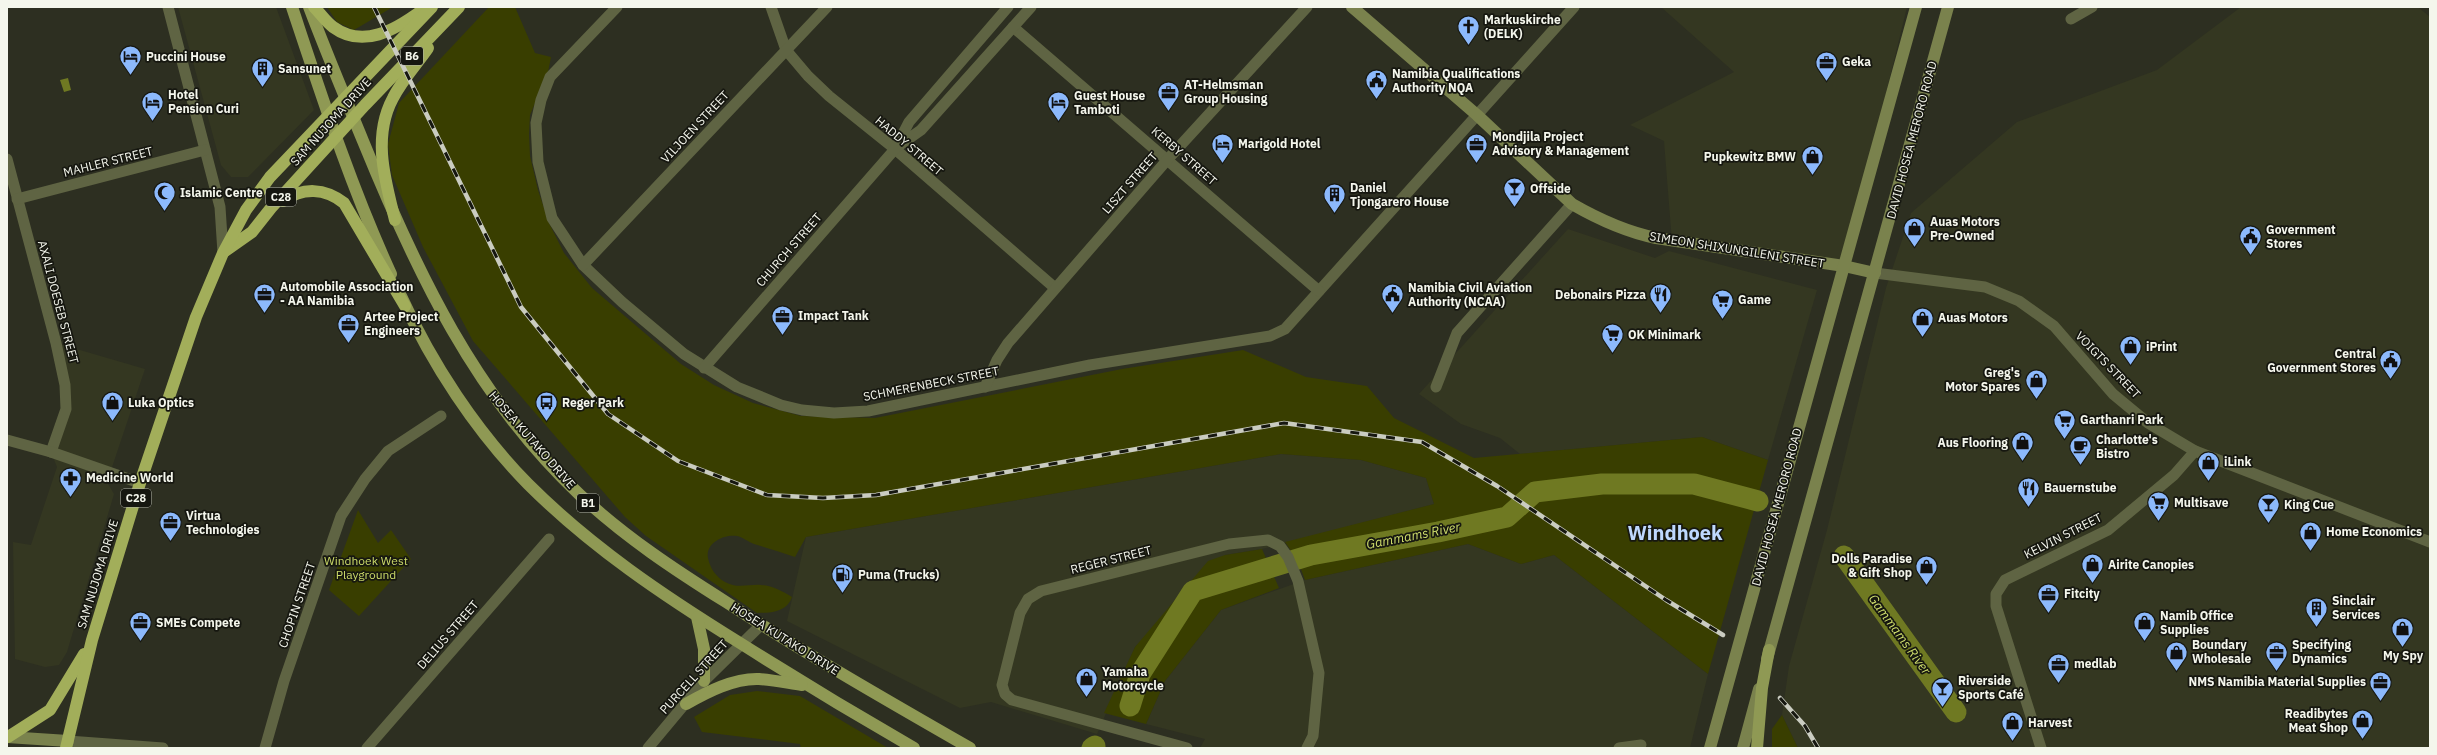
<svg xmlns="http://www.w3.org/2000/svg" width="2437" height="755" viewBox="0 0 2437 755" font-family="'IBM Plex Sans',sans-serif">
	<style>
		.built { fill: #343721 }
		.green { fill: #393e00 }
		.water { fill: #6f7922 }
		.lines { fill: none; stroke-linecap: round; stroke-linejoin: round }
		.river { stroke: #6f7922; stroke-width: 21 }
		.street { stroke: #5f6443; stroke-width: 11 }
		.secondary { stroke: #7a824d; stroke-width: 12 }
		.primary { stroke: #8f9954; stroke-width: 12 }
		.highway { stroke: #a2ae5a; stroke-width: 12 }
		.rail-casing { stroke: #caccc1; stroke-width: 4.5 }
		.rail { stroke: #161710; stroke-width: 3; stroke-dasharray: 9; stroke-linecap: butt }
		.labels { text-anchor: middle; stroke-width: 3.5; stroke-linejoin: round; paint-order: stroke }
		.shield { fill: #161710; stroke: #b1b3aa; stroke-width: 1 }
		.shield-label { font-size: 11px; font-weight: bold; fill: #f4f6ec }
		.poi-label { font-size: 12px; font-weight: bold; fill: #f4f6ec; stroke: #161710; text-anchor: start }
		.street-label { font-size: 12px; fill: #f4f6ec; stroke: #161710 }
		.park-label { font-size: 12px; fill: #ccdb69; stroke: #161710 }
		.water-label { font-size: 13px; font-style: italic; fill: #d0df6d; stroke: #161710 }
		.town-label { font-size: 20px; font-weight: bold; fill: #bed8fe; stroke: #161710 }
	</style>
	<rect width="100%" height="100%" fill="#2d2f21"/>
	<!-- built -->
	<g class="built">
		<polygon points="178,7 276,7 314,110 248,177 231,177 221,165"/>
		<polygon points="1661,7 1907,7 1844,266 1672,242 1664,141 1630,125 1734,72"/>
		<polygon points="2241,7 2418,7 2430,17 2430,748 1798,748 1782,715 1789,666 1827,530 1886,288 1911,213 2017,122 2157,70"/>
		<polygon points="1568,229 1655,258 1669,251 1817,290 1768,460 1702,437 1520,454 1500,438 1461,424 1419,394"/>
		<polygon points="56,343 145,369 107,482 114,494 67,652 59,665 45,667 15,659 13,542 31,545 57,467 51,452 66,409"/>
		<polygon points="1281,454 1361,460 1426,478 1434,504 1262,549 1225,555 1135,647 1097,734 991,702 960,708 787,621 806,537"/>
		<polygon points="1468,544 1521,564 1554,555 1708,674 1690,748 1200,748 1205,739 1146,724 1165,681 1221,610 1305,580"/>
	</g>
	<!-- green -->
	<g class="green">
		<polygon points="327,7 393,7 354,30 337,22"/>
		<path d="M489 7H515L535 53 551 57 548 72 530 115 529 134 530 156 538 190 549 223 564 253 592 288 681 364 714 385 753 403 801 416 875 418 1122 369 1243 350 1306 377 1367 386 1394 418 1474 458 1702 437 1768 460 1708 674 1554 555 1521 564 1468 544 1305 580 1298 561 1285 542 1434 504 1426 478 1361 460 1281 454 806 537 795 557C781 552 767 548 754 544 748 542 743 537 737 536 724 534 705 543 708 558 710 568 716 577 725 582 737 589 749 584 761 585 773 586 782 591 792 597 787 612 771 613 757 613L646 536 625 517 473 341 423 247 392 175 388 144 399 103Z"/>
		<polygon points="358,510 378,543 391,530 411,559 359,616 329,590"/>
		<polygon points="1262,549 1279,588 1221,610 1165,681 1146,724 1104,713 1135,647 1208,561 1225,555"/>
		<polygon points="757,691 800,696 888,748 801,748 800,744 702,732 694,717 730,695"/>
		<polygon points="1782,715 1798,748 1772,748 1772,729"/>
	</g>
	<!-- water -->
	<polygon class="water" points="68,78 71,90 64,92 60,80"/>
	<g class="lines">
		<!-- river -->
		<g class="river">
			<polyline points="1844,556 1956,712"/>
			<polyline points="1130,706 1140,674 1193,591 1311,555 1438,532 1507,517 1535,492 1602,484 1694,484 1758,501"/>
			<polyline points="1092,748 1095,746"/>
		</g>
		<!-- street -->
		<g class="street">
			<polyline points="168,7 220,207 223,253"/>
			<polyline points="617,7 550,77 541,100 536,123 538,162 552,218 583,265 622,302 684,354 737,387 781,405 802,410 834,413 868,411 1090,365 1270,336 1285,329 1574,7"/>
			<polyline points="771,7 786,50 808,76 829,96 895,149 1055,288"/>
			<polyline points="2071,19 2092,7"/>
			<polyline points="1013,27 1319,291"/>
			<polyline points="897,147 921,130 1031,7"/>
			<polyline points="7,159 56,343 65,385 66,409 51,452"/>
			<polyline points="17,199 205,150"/>
			<polyline points="583,265 827,7"/>
			<polyline points="1875,273 1985,287 2019,301 2054,326 2113,394 2148,423 2195,451 2430,542"/>
			<polyline points="704,368 895,149 909,122 1008,7"/>
			<polyline points="985,387 997,360 1008,343 1168,159 1307,7"/>
			<polyline points="1436,387 1457,333 1572,204"/>
			<polyline points="7,440 51,452 140,483"/>
			<polyline points="68,741 163,748"/>
			<polyline points="265,748 284,681 341,516 365,479 388,451 441,416"/>
			<polyline points="367,748 549,539"/>
			<polyline points="648,748 704,681 761,625"/>
			<polyline points="1187,748 1012,700 1005,694 1002,685 1020,613 1028,599 1041,591 1229,544 1268,540 1280,546 1288,557 1298,581 1319,673 1313,736 1307,748"/>
			<polyline points="1619,748 1641,745"/>
			<polyline points="2041,748 1996,606 1996,594 2005,580 2108,530 2174,475 2195,451"/>
		</g>
		<!-- secondary -->
		<g class="secondary">
			<path d="M1352 7 1477 115 1572 204C1598 219 1627 232 1656 238L1844 266 1875 273"/>
			<polyline points="1767,659 1948,7"/>
			<polyline points="7,737 68,741"/>
			<polyline points="1710,748 1916,7"/>
			<polyline points="1743,748 1759,689"/>
		</g>
		<!-- primary -->
		<g class="primary">
			<path d="M292 7C322 97 351 187 391 274"/>
			<path d="M309 7C326 52 345 97 363 141 416 271 476 398 580 495 625 537 675 570 726 602 806 654 888 701 970 748"/>
			<path d="M401 296C432 364 476 431 528 484 591 547 664 596 740 643 797 679 855 714 914 748"/>
			<polyline points="697,617 704,649 704,681"/>
			<path d="M686 704C707 692 734 678 759 679 773 680 788 683 802 685"/>
			<polyline points="1757,748 1762,688 1769,650"/>
		</g>
		<!-- highway -->
		<g class="highway">
			<path d="M314 7C320 13 326 22 333 27 363 49 395 30 421 11"/>
			<path d="M283 201C303 187 325 188 344 203L405 306"/>
			<path d="M395 220C385 180 372 137 393 98 402 80 417 64 428 48"/>
			<polyline points="225,251 252,232 271,208 365,105 459,7"/>
			<polyline points="8,737 50,710 84,654"/>
			<polyline points="66,748 92,640 140,483 196,317 223,253 246,210 270,177 432,7"/>
		</g>
		<defs>
			<g id="rail">
				<polyline points="374,7 521,307 608,414 678,461 767,495 823,498 876,495 1284,423 1422,442 1497,486 1666,600 1723,635"/>
				<polyline points="1780,698 1805,726 1818,748"/>
			</g>
		</defs>
		<!-- rail casing -->
		<use href="#rail" class="rail-casing"/>
		<!-- rail -->
		<use href="#rail" class="rail"/>
	</g>
	<!-- icons -->
	<defs>
		<symbol id="church-pin" viewBox="-11 -11 22 30"><path d="M0 17L-7.5 6A9.5 9.5 0 1 1 7.5 6Z" fill="#8cb9fc" stroke="#161710"/><path d="M-1.2-6h2.4v3.5h3.3v2.4h-3.3V6h-2.4V-.1h-3.3v-2.4h3.3Z" fill="#111"/></symbol>
		<symbol id="hotel-pin" viewBox="-11 -11 22 30"><path d="M0 17L-7.5 6A9.5 9.5 0 1 1 7.5 6Z" fill="#8cb9fc" stroke="#161710"/><path d="M-6-4.5h1.5V1H6V5H4.5V3h-9V5H-6ZM-4 0a1.8 1.8 0 1 1 3.6 0ZM.5 0V-2.5h3Q6-2.5 6 0Z" fill="#111"/></symbol>
		<symbol id="office-pin" viewBox="-11 -11 22 30"><path d="M0 17L-7.5 6A9.5 9.5 0 1 1 7.5 6Z" fill="#8cb9fc" stroke="#161710"/><path d="M-6-3h4V-5.5h4V-3h4V5H-6ZM-1-4.5V-3h2v-1.5ZM-6 0V1H6V0Z" fill="#111"/></symbol>
		<symbol id="building-pin" viewBox="-11 -11 22 30"><path d="M0 17L-7.5 6A9.5 9.5 0 1 1 7.5 6Z" fill="#8cb9fc" stroke="#161710"/><path d="M-4-6H4V6H1V3H-1V6H-4ZM-2.5-4.3h1.7v1.8h-1.7ZM.8-4.3h1.7v1.8H.8ZM-2.5-1h1.7V.8h-1.7ZM.8-1h1.7V.8H.8Z" fill="#111"/></symbol>
		<symbol id="civic-pin" viewBox="-11 -11 22 30"><path d="M0 17L-7.5 6A9.5 9.5 0 1 1 7.5 6Z" fill="#8cb9fc" stroke="#161710"/><path d="M-.6-6.5H3V-4.5H.6V-3L4-1V1h2V6H-6V1h2V-1L-.6-3ZM-1.2 2.5V6h2.4V2.5Z" fill="#111"/></symbol>
		<symbol id="shop-pin" viewBox="-11 -11 22 30"><path d="M0 17L-7.5 6A9.5 9.5 0 1 1 7.5 6Z" fill="#8cb9fc" stroke="#161710"/><path d="M-5-2.5h2.3a2.7 3.5 0 0 1 5.4 0H5L5.5 6h-11ZM-1.5-2.5h3a1.5 2.3 0 0 0-3 0Z" fill="#111"/></symbol>
		<symbol id="bar-pin" viewBox="-11 -11 22 30"><path d="M0 17L-7.5 6A9.5 9.5 0 1 1 7.5 6Z" fill="#8cb9fc" stroke="#161710"/><path d="M-6-5H6L.8 .8V4.5H3.5V6h-7V4.5H-.8V.8Z" fill="#111"/></symbol>
		<symbol id="mosque-pin" viewBox="-11 -11 22 30"><path d="M0 17L-7.5 6A9.5 9.5 0 1 1 7.5 6Z" fill="#8cb9fc" stroke="#161710"/><path d="M3.5-4.9A6 6 0 1 0 3.5 4.9A5 5 0 1 1 3.5-4.9Z" fill="#111"/></symbol>
		<symbol id="restaurant-pin" viewBox="-11 -11 22 30"><path d="M0 17L-7.5 6A9.5 9.5 0 1 1 7.5 6Z" fill="#8cb9fc" stroke="#161710"/><path d="M-5-6h1v4h1v-4h1v4h1v-4h1v5L-1.5 .5V6h-2V.5L-5-1ZM5-6V6H3V1.5H1.5Q1.5-4 5-6Z" fill="#111"/></symbol>
		<symbol id="supermarket-pin" viewBox="-11 -11 22 30"><path d="M0 17L-7.5 6A9.5 9.5 0 1 1 7.5 6Z" fill="#8cb9fc" stroke="#161710"/><path d="M-6-5.5h2.5l.6 2H6L4.5 2H-2.5L-4.4-4H-6ZM-1.5 3.2a1.3 1.3 0 1 0 .1 0ZM3 3.2a1.3 1.3 0 1 0 .1 0Z" fill="#111"/></symbol>
		<symbol id="bus-pin" viewBox="-11 -11 22 30"><path d="M0 17L-7.5 6A9.5 9.5 0 1 1 7.5 6Z" fill="#8cb9fc" stroke="#161710"/><path d="M-5-6H5V4H4V6H2V4H-2V6H-4V4H-5ZM-3.5-4V0h7V-4ZM-3.5 1.2v1.5H-2V1.2ZM2 1.2v1.5H3.5V1.2Z" fill="#111"/></symbol>
		<symbol id="cafe-pin" viewBox="-11 -11 22 30"><path d="M0 17L-7.5 6A9.5 9.5 0 1 1 7.5 6Z" fill="#8cb9fc" stroke="#161710"/><path d="M-5.5-4.5H6V0H3Q3 3.5 0 3.5H-2.5Q-5.5 3.5-5.5 0ZM3-3.2v2h1.7v-2ZM-6 4.5H4V6H-6Z" fill="#111"/></symbol>
		<symbol id="pharmacy-pin" viewBox="-11 -11 22 30"><path d="M0 17L-7.5 6A9.5 9.5 0 1 1 7.5 6Z" fill="#8cb9fc" stroke="#161710"/><path d="M-2-6h4v4h4v4h-4v4h-4v-4h-4v-4h4Z" fill="#111"/></symbol>
		<symbol id="fuel-pin" viewBox="-11 -11 22 30"><path d="M0 17L-7.5 6A9.5 9.5 0 1 1 7.5 6Z" fill="#8cb9fc" stroke="#161710"/><path d="M-5.5-6h7V0h2V4h1.3V-2.5L3-4.5l.8-.8L6-3V5H2.5V1h-1V6h-7ZM-4.2-4.7v3.2H.2V-4.7Z" fill="#111"/></symbol>
	</defs>
	<g fill-rule="evenodd">
		<use href="#church-pin" x="1456" y="14" width="25" height="34"/>
		<use href="#hotel-pin" x="118" y="44" width="25" height="34"/>
		<use href="#office-pin" x="1814" y="50" width="25" height="34"/>
		<use href="#building-pin" x="250" y="56" width="25" height="34"/>
		<use href="#civic-pin" x="1364" y="68" width="25" height="34"/>
		<use href="#office-pin" x="1156" y="80" width="25" height="34"/>
		<use href="#hotel-pin" x="140" y="90" width="25" height="34"/>
		<use href="#hotel-pin" x="1046" y="90" width="25" height="34"/>
		<use href="#hotel-pin" x="1210" y="132" width="25" height="34"/>
		<use href="#office-pin" x="1464" y="132" width="25" height="34"/>
		<use href="#shop-pin" x="1800" y="144" width="25" height="34"/>
		<use href="#bar-pin" x="1502" y="176" width="25" height="34"/>
		<use href="#mosque-pin" x="152" y="180" width="25" height="34"/>
		<use href="#building-pin" x="1322" y="182" width="25" height="34"/>
		<use href="#shop-pin" x="1902" y="216" width="25" height="34"/>
		<use href="#civic-pin" x="2238" y="224" width="25" height="34"/>
		<use href="#office-pin" x="252" y="282" width="25" height="34"/>
		<use href="#civic-pin" x="1380" y="282" width="25" height="34"/>
		<use href="#restaurant-pin" x="1648" y="282" width="25" height="34"/>
		<use href="#supermarket-pin" x="1710" y="288" width="25" height="34"/>
		<use href="#office-pin" x="770" y="304" width="25" height="34"/>
		<use href="#shop-pin" x="1910" y="306" width="25" height="34"/>
		<use href="#office-pin" x="336" y="312" width="25" height="34"/>
		<use href="#supermarket-pin" x="1600" y="322" width="25" height="34"/>
		<use href="#shop-pin" x="2118" y="334" width="25" height="34"/>
		<use href="#civic-pin" x="2378" y="348" width="25" height="34"/>
		<use href="#shop-pin" x="2024" y="368" width="25" height="34"/>
		<use href="#shop-pin" x="100" y="390" width="25" height="34"/>
		<use href="#bus-pin" x="534" y="390" width="25" height="34"/>
		<use href="#supermarket-pin" x="2052" y="408" width="25" height="34"/>
		<use href="#shop-pin" x="2010" y="430" width="25" height="34"/>
		<use href="#cafe-pin" x="2068" y="434" width="25" height="34"/>
		<use href="#shop-pin" x="2196" y="450" width="25" height="34"/>
		<use href="#pharmacy-pin" x="58" y="466" width="25" height="34"/>
		<use href="#restaurant-pin" x="2016" y="476" width="25" height="34"/>
		<use href="#supermarket-pin" x="2146" y="490" width="25" height="34"/>
		<use href="#bar-pin" x="2256" y="492" width="25" height="34"/>
		<use href="#office-pin" x="158" y="510" width="25" height="34"/>
		<use href="#shop-pin" x="2298" y="520" width="25" height="34"/>
		<use href="#shop-pin" x="2080" y="552" width="25" height="34"/>
		<use href="#shop-pin" x="1914" y="554" width="25" height="34"/>
		<use href="#fuel-pin" x="830" y="562" width="25" height="34"/>
		<use href="#office-pin" x="2036" y="582" width="25" height="34"/>
		<use href="#building-pin" x="2304" y="596" width="25" height="34"/>
		<use href="#office-pin" x="128" y="610" width="25" height="34"/>
		<use href="#shop-pin" x="2132" y="610" width="25" height="34"/>
		<use href="#shop-pin" x="2390" y="616" width="25" height="34"/>
		<use href="#shop-pin" x="2164" y="640" width="25" height="34"/>
		<use href="#office-pin" x="2264" y="640" width="25" height="34"/>
		<use href="#office-pin" x="2046" y="652" width="25" height="34"/>
		<use href="#shop-pin" x="1074" y="666" width="25" height="34"/>
		<use href="#office-pin" x="2368" y="670" width="25" height="34"/>
		<use href="#bar-pin" x="1930" y="676" width="25" height="34"/>
		<use href="#shop-pin" x="2350" y="708" width="25" height="34"/>
		<use href="#shop-pin" x="2000" y="710" width="25" height="34"/>
	</g>
	<g class="labels">
		<!-- shield labels -->
		<g class="shield">
			<rect x="401" y="47" width="22" height="18" rx="3"/>
			<rect x="266" y="188" width="30" height="18" rx="3"/>
			<rect x="121" y="489" width="30" height="18" rx="3"/>
			<rect x="577" y="494" width="22" height="18" rx="3"/>
		</g>
		<g class="shield-label">
			<text x="412" y="60">B6</text>
			<text x="281" y="201">C28</text>
			<text x="136" y="502">C28</text>
			<text x="588" y="507">B1</text>
		</g>
		<!-- poi labels -->
		<g class="poi-label">
			<text x="1484" y="24">Markuskirche<tspan x="1484" dy="14">(DELK)</tspan></text>
			<text x="146" y="61">Puccini House</text>
			<text x="1842" y="66">Geka</text>
			<text x="278" y="73">Sansunet</text>
			<text x="1392" y="78">Namibia Qualifications<tspan x="1392" dy="14">Authority NQA</tspan></text>
			<text x="1184" y="89">AT-Helmsman<tspan x="1184" dy="14">Group Housing</tspan></text>
			<text x="168" y="99">Hotel<tspan x="168" dy="14">Pension Curi</tspan></text>
			<text x="1074" y="100">Guest House<tspan x="1074" dy="14">Tamboti</tspan></text>
			<text x="1492" y="141">Mondjila Project<tspan x="1492" dy="14">Advisory &amp; Management</tspan></text>
			<text x="1238" y="148">Marigold Hotel</text>
			<text x="1796" y="161" text-anchor="end">Pupkewitz BMW</text>
			<text x="1350" y="192">Daniel<tspan x="1350" dy="14">Tjongarero House</tspan></text>
			<text x="1530" y="193">Offside</text>
			<text x="180" y="197">Islamic Centre</text>
			<text x="1930" y="226">Auas Motors<tspan x="1930" dy="14">Pre-Owned</tspan></text>
			<text x="2266" y="234">Government<tspan x="2266" dy="14">Stores</tspan></text>
			<text x="280" y="291">Automobile Association<tspan x="280" dy="14">- AA Namibia</tspan></text>
			<text x="1408" y="292">Namibia Civil Aviation<tspan x="1408" dy="14">Authority (NCAA)</tspan></text>
			<text x="1646" y="299" text-anchor="end">Debonairs Pizza</text>
			<text x="1738" y="304">Game</text>
			<text x="798" y="320">Impact Tank</text>
			<text x="364" y="321">Artee Project<tspan x="364" dy="14">Engineers</tspan></text>
			<text x="1938" y="322">Auas Motors</text>
			<text x="1628" y="339">OK Minimark</text>
			<text x="2146" y="351">iPrint</text>
			<text x="2376" y="358" text-anchor="end">Central<tspan x="2376" dy="14">Government Stores</tspan></text>
			<text x="2020" y="377" text-anchor="end">Greg's<tspan x="2020" dy="14">Motor Spares</tspan></text>
			<text x="128" y="407">Luka Optics</text>
			<text x="562" y="407">Reger Park</text>
			<text x="2080" y="424">Garthanri Park</text>
			<text x="2096" y="444">Charlotte's<tspan x="2096" dy="14">Bistro</tspan></text>
			<text x="2008" y="447" text-anchor="end">Aus Flooring</text>
			<text x="2224" y="466">iLink</text>
			<text x="86" y="482">Medicine World</text>
			<text x="2044" y="492">Bauernstube</text>
			<text x="2174" y="507">Multisave</text>
			<text x="2284" y="509">King Cue</text>
			<text x="186" y="520">Virtua<tspan x="186" dy="14">Technologies</tspan></text>
			<text x="2326" y="536">Home Economics</text>
			<text x="1912" y="563" text-anchor="end">Dolls Paradise<tspan x="1912" dy="14">&amp; Gift Shop</tspan></text>
			<text x="2108" y="569">Airite Canopies</text>
			<text x="858" y="579">Puma (Trucks)</text>
			<text x="2064" y="598">Fitcity</text>
			<text x="2332" y="605">Sinclair<tspan x="2332" dy="14">Services</tspan></text>
			<text x="2160" y="620">Namib Office<tspan x="2160" dy="14">Supplies</tspan></text>
			<text x="156" y="627">SMEs Compete</text>
			<text x="2192" y="649">Boundary<tspan x="2192" dy="14">Wholesale</tspan></text>
			<text x="2292" y="649">Specifying<tspan x="2292" dy="14">Dynamics</tspan></text>
			<text x="2403" y="660" text-anchor="middle">My Spy</text>
			<text x="2074" y="668">medlab</text>
			<text x="1102" y="676">Yamaha<tspan x="1102" dy="14">Motorcycle</tspan></text>
			<text x="1958" y="685">Riverside<tspan x="1958" dy="14">Sports Café</tspan></text>
			<text x="2366" y="686" text-anchor="end">NMS Namibia Material Supplies</text>
			<text x="2348" y="718" text-anchor="end">Readibytes<tspan x="2348" dy="14">Meat Shop</tspan></text>
			<text x="2028" y="727">Harvest</text>
		</g>
		<!-- street labels -->
		<g class="street-label">
			<text transform="translate(331 122) rotate(-48)" y="4">SAM NUJOMA DRIVE</text>
			<text transform="translate(695 127) rotate(-47)" y="4">VILJOEN STREET</text>
			<text transform="translate(1912 140) rotate(-75)" y="4">DAVID HOSEA MERORO ROAD</text>
			<text transform="translate(909 146) rotate(40)" y="4">HADDY STREET</text>
			<text transform="translate(1184 156) rotate(41)" y="4">KERBY STREET</text>
			<text transform="translate(108 162) rotate(-14)" y="4">MAHLER STREET</text>
			<text transform="translate(1130 183) rotate(-49)" y="4">LISZT STREET</text>
			<text transform="translate(789 250) rotate(-49)" y="4">CHURCH STREET</text>
			<text transform="translate(1737 250) rotate(9)" y="4">SIMEON SHIXUNGILENI STREET</text>
			<text transform="translate(58 302) rotate(75)" y="4">AXALI DOESEB STREET</text>
			<text transform="translate(2108 365) rotate(46)" y="4">VOIGTS STREET</text>
			<text transform="translate(931 384) rotate(-11)" y="4">SCHMERENBECK STREET</text>
			<text transform="translate(532 440) rotate(49)" y="4">HOSEA KUTAKO DRIVE</text>
			<text transform="translate(1777 507) rotate(-75)" y="4">DAVID HOSEA MERORO ROAD</text>
			<text transform="translate(2063 536) rotate(-27)" y="4">KELVIN STREET</text>
			<text transform="translate(1111 560) rotate(-14)" y="4">REGER STREET</text>
			<text transform="translate(98 574) rotate(-73)" y="4">SAM NUJOMA DRIVE</text>
			<text transform="translate(297 605) rotate(-71)" y="4">CHOPIN STREET</text>
			<text transform="translate(448 635) rotate(-49)" y="4">DELIUS STREET</text>
			<text transform="translate(785 639) rotate(32)" y="4">HOSEA KUTAKO DRIVE</text>
			<text transform="translate(694 677) rotate(-48)" y="4">PURCELL STREET</text>
		</g>
		<!-- park labels -->
		<g class="park-label">
			<text x="366" y="565">Windhoek West<tspan x="366" dy="14">Playground</tspan></text>
		</g>
		<!-- water labels -->
		<g class="water-label">
			<text transform="translate(1413 535) rotate(-11)" y="5">Gammams River</text>
			<text transform="translate(1900 634) rotate(54)" y="5">Gammams River</text>
		</g>
		<!-- town labels -->
		<g class="town-label">
			<text x="1675" y="540">Windhoek</text>
		</g>
	</g>
	<!-- border -->
	<rect width="2437" height="755" fill="none" stroke="#f4f6ec" stroke-width="16"/>
</svg>
